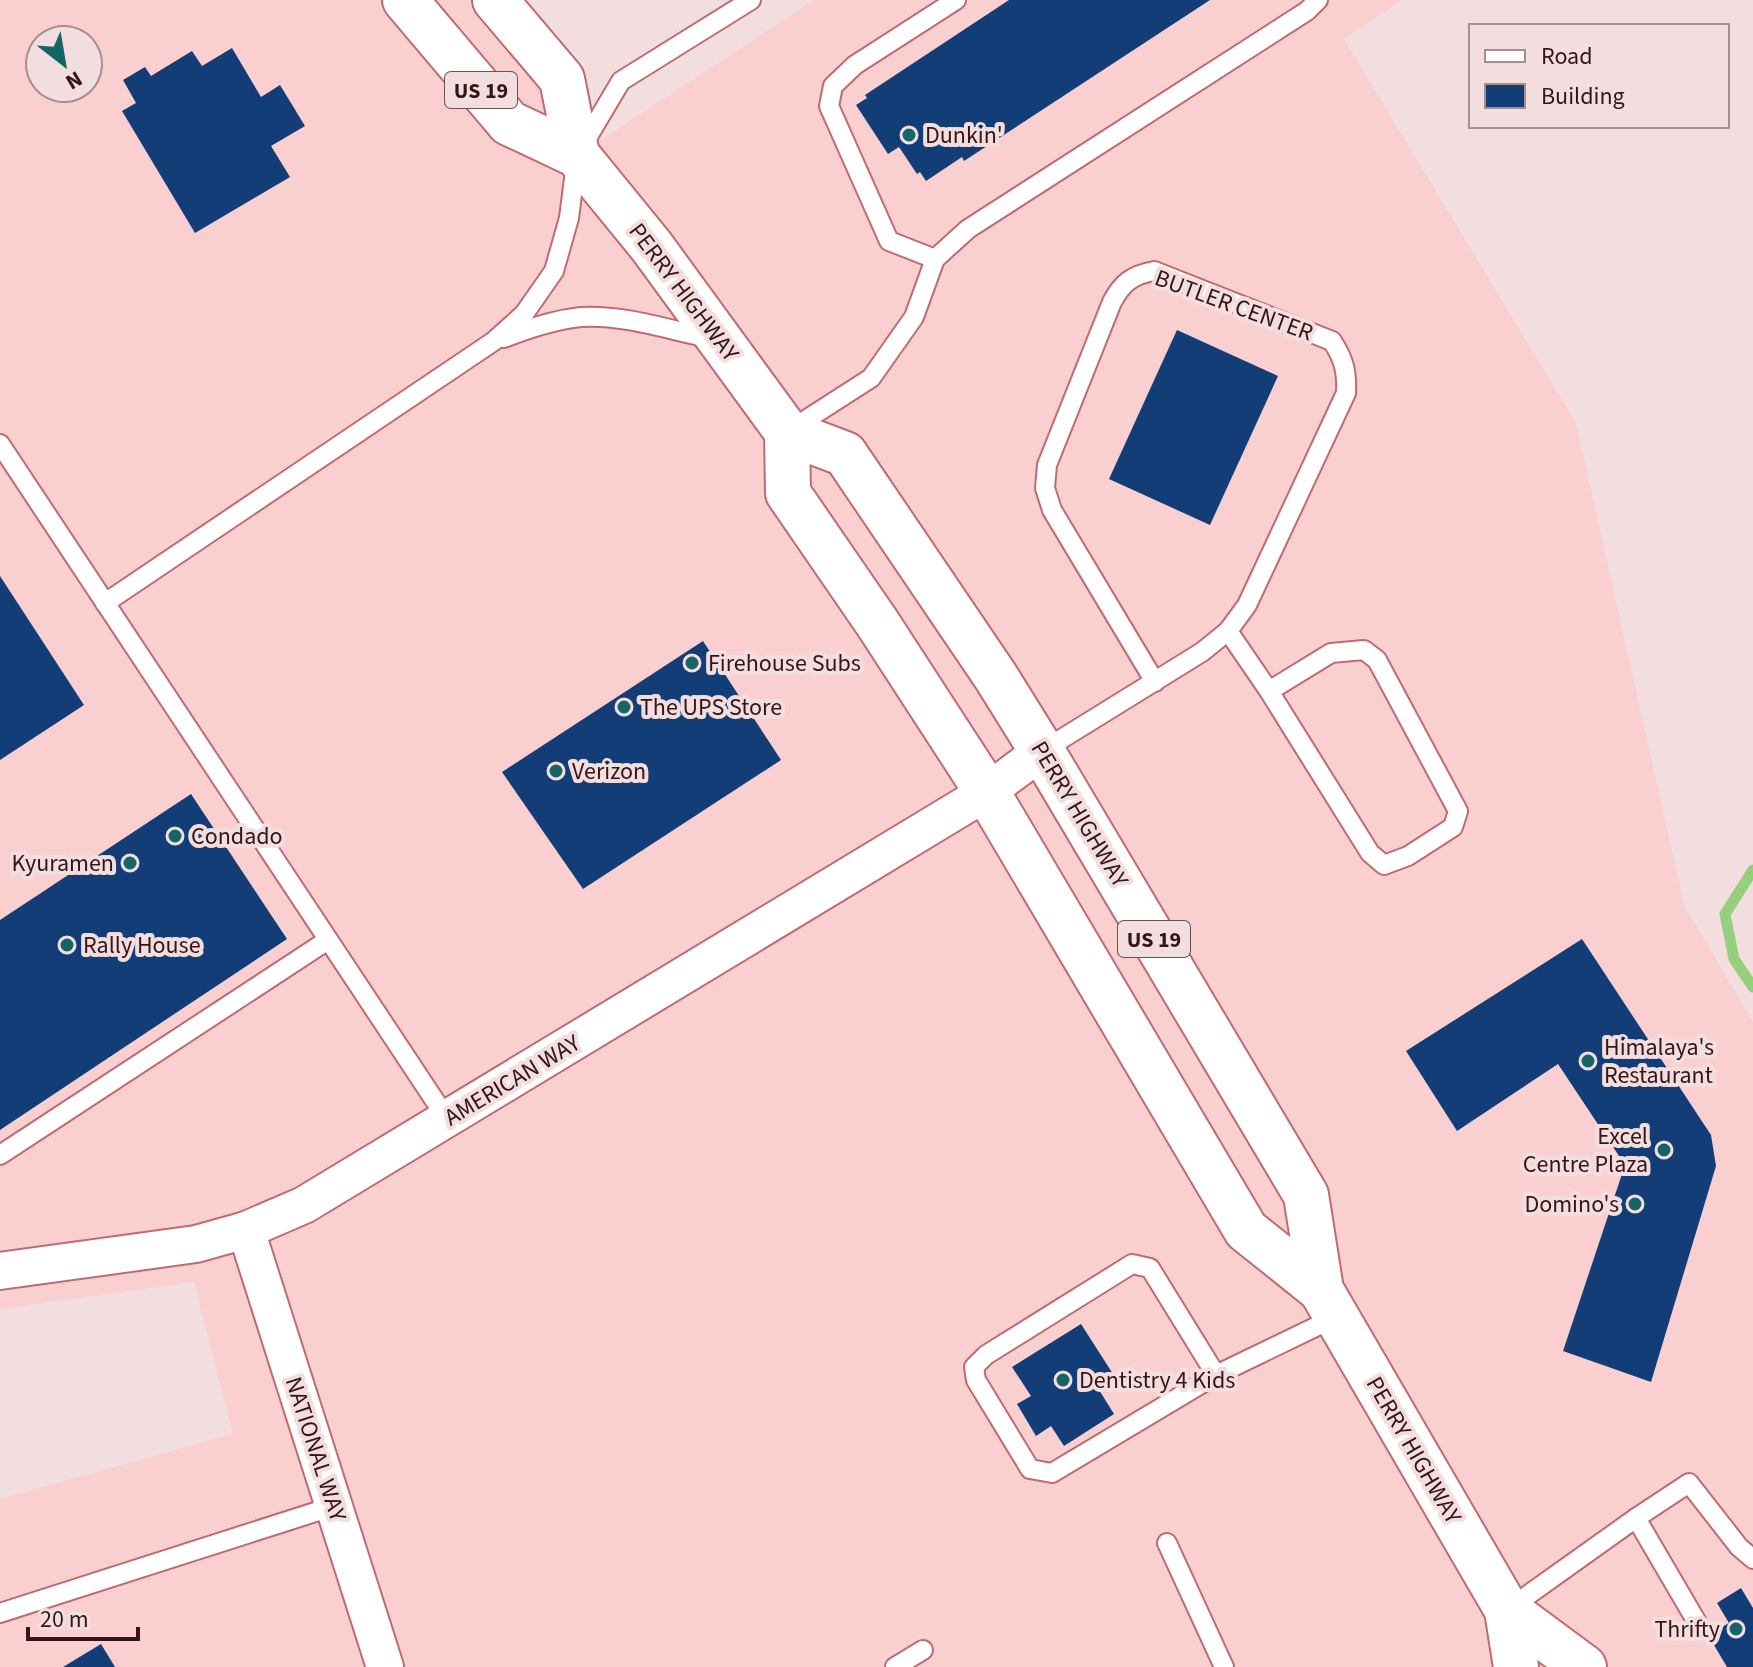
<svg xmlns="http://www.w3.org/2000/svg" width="1753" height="1667" viewBox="0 0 1753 1667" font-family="'Source Sans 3',sans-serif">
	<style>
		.built { fill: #f9cfd0; fill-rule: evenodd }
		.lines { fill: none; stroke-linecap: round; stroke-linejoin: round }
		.stream { stroke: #96d07e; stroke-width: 11 }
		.building { fill: #123d77 }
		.service-casing { stroke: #c06b70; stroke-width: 22 }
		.minor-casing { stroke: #c06b70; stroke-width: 40 }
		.primary-casing { stroke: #c06b70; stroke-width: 48 }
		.service { stroke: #fff; stroke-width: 18 }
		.minor { stroke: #fff; stroke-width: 36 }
		.primary { stroke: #fff; stroke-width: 44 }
		.poi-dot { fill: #156466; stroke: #f2dede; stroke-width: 3 }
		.labels { text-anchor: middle; stroke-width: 8; stroke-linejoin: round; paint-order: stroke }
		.shield { fill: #f2dede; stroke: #6e5153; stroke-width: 2 }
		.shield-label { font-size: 22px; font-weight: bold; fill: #361417 }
		.poi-label { font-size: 24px; fill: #361417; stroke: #f2dede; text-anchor: start }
		.street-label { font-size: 24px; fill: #361417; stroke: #f2dede }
	</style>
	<rect width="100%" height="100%" fill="#f2dede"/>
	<!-- built -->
	<path class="built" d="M0 0H495L578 155 814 0H1402L1344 39 1576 423 1684 905 1753 1022V1667H0V1499L233 1434 194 1282 0 1309ZM40 40H88V88H40Z"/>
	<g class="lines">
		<!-- stream -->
		<polyline class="stream" points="1753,870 1725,914 1734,959 1753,987"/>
	</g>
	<!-- building -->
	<g class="building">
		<polygon points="1009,0 1210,0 964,161 962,157 926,181 920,172 917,174 899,147 888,154 856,105 867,98 865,95"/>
		<polygon points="232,48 261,97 280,85 305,126 271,146 290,177 195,233 122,111 136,103 123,80 145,67 151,76 192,51 202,66"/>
		<polygon points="1177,330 1278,376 1210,525 1109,479"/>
		<polygon points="0,576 84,705 0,760"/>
		<polygon points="703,641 781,760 583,889 502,772"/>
		<polygon points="191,794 287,939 0,1130 0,920"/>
		<polygon points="1582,939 1711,1135 1716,1166 1651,1382 1563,1351 1625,1165 1558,1064 1457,1131 1406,1051"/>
		<polygon points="1081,1324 1113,1374 1096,1385 1114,1414 1064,1446 1051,1426 1036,1436 1017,1404 1031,1396 1012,1367"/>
		<polygon points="1741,1588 1753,1608 1753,1667 1727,1667 1708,1635 1729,1623 1717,1603"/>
		<polygon points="101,1644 115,1667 63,1667"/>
	</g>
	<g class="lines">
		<defs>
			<g id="service">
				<polyline points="935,259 889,241 829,106 833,86 855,65 956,0"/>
				<path d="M504 338C529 328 554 320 581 317 621 314 670 330 709 338"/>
				<polyline points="790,430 871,378 914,317 935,259 968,229 1307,11 1318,0"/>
				<polyline points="0,444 447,1119"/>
				<polyline points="105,603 494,341 524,314 554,271 569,218 577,155 621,81 751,0"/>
				<polyline points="1228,631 1269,691 1370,853 1384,865 1408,856 1453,827 1458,811 1377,660 1364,650 1331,653 1269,691"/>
				<path d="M1042 751 1202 652 1228 631 1247 605 1346 393C1347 372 1344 359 1332 341L1154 271C1132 275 1122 283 1112 302L1047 465 1045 488 1052 510 1155 682"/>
				<polyline points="0,1155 328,940"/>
				<polyline points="1216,1375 1150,1268 1132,1264 986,1355 974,1367 976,1380 1030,1469 1052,1473 1216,1375 1336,1317"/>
				<polyline points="1636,1518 1689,1483 1739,1547 1753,1559"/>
				<polyline points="1167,1543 1224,1667"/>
				<polyline points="1507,1610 1636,1518 1698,1624"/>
				<polyline points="0,1613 334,1506"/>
				<polyline points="895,1667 923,1650"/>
			</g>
			<g id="minor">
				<polyline points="246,1230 385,1667"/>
				<polyline points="0,1271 196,1244 246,1230 304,1205 987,792 1042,751"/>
			</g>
			<g id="primary">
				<polyline points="405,0 509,123 577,155 652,247 787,432 845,454 996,677 1042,751 1306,1195 1321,1290 1507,1610 1516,1667"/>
				<polyline points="495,0 562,79 577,155"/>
				<polyline points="787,432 788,493 878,624 987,792 1246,1230 1321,1290"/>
				<polyline points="1507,1610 1584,1667"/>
			</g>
		</defs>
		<!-- service casing -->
		<use href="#service" class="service-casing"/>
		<!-- minor casing -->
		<use href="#minor" class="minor-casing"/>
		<!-- primary casing -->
		<use href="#primary" class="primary-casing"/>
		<!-- service -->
		<use href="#service" class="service"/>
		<!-- minor -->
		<use href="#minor" class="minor"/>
		<!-- primary -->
		<use href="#primary" class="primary"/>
	</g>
	<!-- markers -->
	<g class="poi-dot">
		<circle cx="909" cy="135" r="8"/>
		<circle cx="692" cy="663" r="8"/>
		<circle cx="624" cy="707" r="8"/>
		<circle cx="556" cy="771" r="8"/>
		<circle cx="175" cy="836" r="8"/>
		<circle cx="130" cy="863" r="8"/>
		<circle cx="67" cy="945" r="8"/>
		<circle cx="1588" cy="1061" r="8"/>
		<circle cx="1664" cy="1150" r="8"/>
		<circle cx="1635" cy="1204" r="8"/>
		<circle cx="1063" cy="1380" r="8"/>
		<circle cx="1736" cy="1629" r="8"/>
	</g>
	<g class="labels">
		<!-- shield labels -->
		<g class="shield">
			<rect x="445" y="72" width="72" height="36" rx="6"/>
			<rect x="1118" y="921" width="72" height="36" rx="6"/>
		</g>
		<g class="shield-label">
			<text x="481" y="98">US 19</text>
			<text x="1154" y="947">US 19</text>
		</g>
		<!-- poi labels -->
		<g class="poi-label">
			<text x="925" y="143">Dunkin'</text>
			<text x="708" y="671">Firehouse Subs</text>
			<text x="640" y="715">The UPS Store</text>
			<text x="572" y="779">Verizon</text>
			<text x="191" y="844">Condado</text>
			<text x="114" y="871" text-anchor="end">Kyuramen</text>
			<text x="83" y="953">Rally House</text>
			<text x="1604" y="1055">Himalaya's<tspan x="1604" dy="28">Restaurant</tspan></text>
			<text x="1648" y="1144" text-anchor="end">Excel<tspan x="1648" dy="28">Centre Plaza</tspan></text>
			<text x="1619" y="1212" text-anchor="end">Domino's</text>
			<text x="1079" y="1388">Dentistry 4 Kids</text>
			<text x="1720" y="1637" text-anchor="end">Thrifty</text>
		</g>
		<!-- street labels -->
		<g class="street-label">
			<text transform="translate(684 292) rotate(53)" y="8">PERRY HIGHWAY</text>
			<text transform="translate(1234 305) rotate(20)" y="8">BUTLER CENTER</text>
			<text transform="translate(1080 814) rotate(59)" y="8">PERRY HIGHWAY</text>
			<text transform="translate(512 1080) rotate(-31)" y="8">AMERICAN WAY</text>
			<text transform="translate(316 1449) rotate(72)" y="8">NATIONAL WAY</text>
			<text transform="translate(1414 1450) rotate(60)" y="8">PERRY HIGHWAY</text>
		</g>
	</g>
	<!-- legend -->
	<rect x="1469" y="24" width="260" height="104" fill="#f2dede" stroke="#a78d8e" stroke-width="2"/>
	<rect x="1485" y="50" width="40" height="12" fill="#ffffff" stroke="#a78d8e" stroke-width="2"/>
	<text x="1541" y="64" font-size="24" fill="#361417">Road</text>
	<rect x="1485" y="84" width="40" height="24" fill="#123d77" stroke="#a78d8e" stroke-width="2"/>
	<text x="1541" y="104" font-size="24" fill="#361417">Building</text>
	<!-- north arrow -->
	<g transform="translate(64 64) rotate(149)"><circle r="38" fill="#f2dede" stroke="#a78d8e" stroke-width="2"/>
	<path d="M0-6L14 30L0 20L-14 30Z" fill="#156466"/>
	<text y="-12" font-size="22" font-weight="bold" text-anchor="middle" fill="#361417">N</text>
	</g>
	<!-- scale -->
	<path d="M28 1627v12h110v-12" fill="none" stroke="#361417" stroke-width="4"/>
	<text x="40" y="1627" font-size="24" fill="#361417" stroke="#f2dede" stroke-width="6" paint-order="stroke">20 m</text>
</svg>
